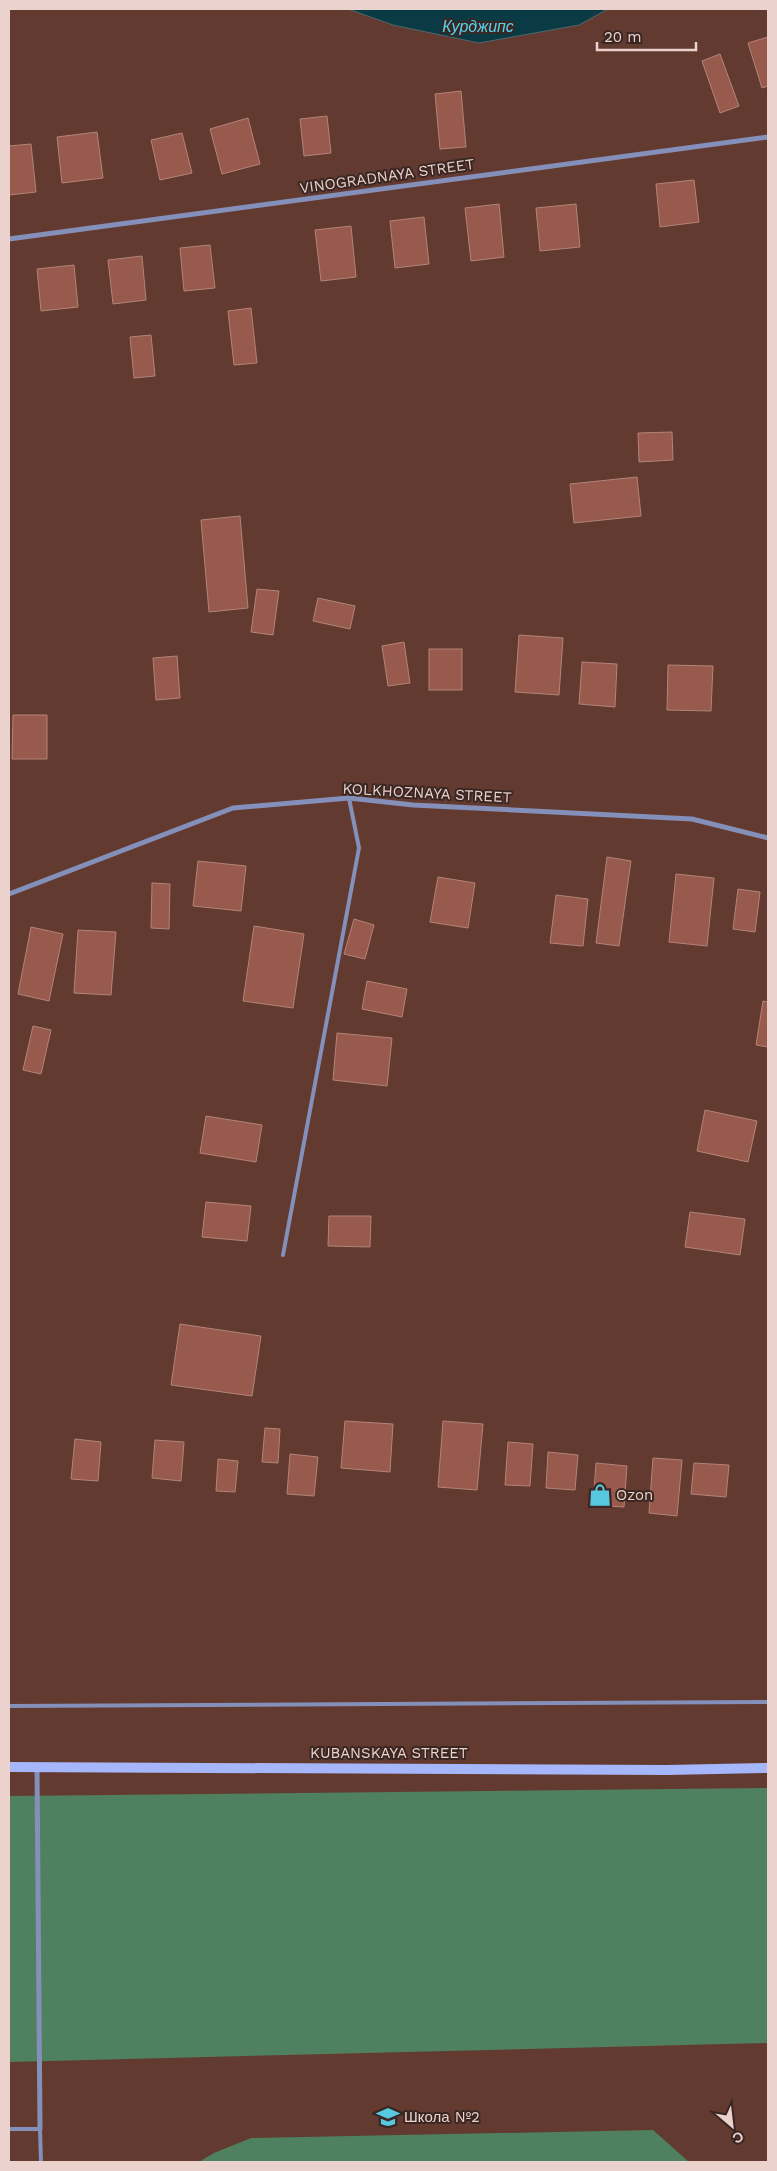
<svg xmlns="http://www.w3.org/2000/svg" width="777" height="2171" viewBox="0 0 777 2171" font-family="'Work Sans',sans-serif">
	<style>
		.green { fill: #4f805f }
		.water { fill: #0a3a43; stroke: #4e686c }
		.building { fill: #975a4c; stroke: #b38479 }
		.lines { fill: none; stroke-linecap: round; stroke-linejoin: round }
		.service { stroke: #848fba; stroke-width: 4 }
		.minor { stroke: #848fba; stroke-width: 5 }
		.secondary { stroke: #a6b6fa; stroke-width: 10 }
		.labels { text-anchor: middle; stroke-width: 4; stroke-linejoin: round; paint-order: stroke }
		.street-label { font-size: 15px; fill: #ecd2cc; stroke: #3a2723 }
		.poi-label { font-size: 15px; fill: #ecd2cc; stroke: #3a2723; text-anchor: start }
		.water-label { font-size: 16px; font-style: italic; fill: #55d2eb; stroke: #3a2723 }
	</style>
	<rect width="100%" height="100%" fill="#633a30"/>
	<!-- green -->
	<g class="green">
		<polygon points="768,1788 768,2043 9,2062 9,1796"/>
		<polygon points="653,2130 689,2162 199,2162 214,2153 251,2138"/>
	</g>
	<!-- water -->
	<polygon class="water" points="348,9 608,9 579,25 479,43 393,25"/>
	<!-- building -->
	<g class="building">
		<polygon points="768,37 768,86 762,88 748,43"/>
		<polygon points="720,54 739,106 720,113 702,61"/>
		<polygon points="461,91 466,147 440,149 435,94"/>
		<polygon points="327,116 331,153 304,156 300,119"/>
		<polygon points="248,118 260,164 222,174 210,129"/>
		<polygon points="97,132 103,178 62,183 57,137"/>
		<polygon points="182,133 192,173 160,180 151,140"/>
		<polygon points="31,144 36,192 9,195 9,146"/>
		<polygon points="694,180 699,222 660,227 656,184"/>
		<polygon points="499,204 504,257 471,261 465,208"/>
		<polygon points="576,204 580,247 540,251 536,208"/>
		<polygon points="424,217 429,264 395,268 390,221"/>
		<polygon points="351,226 356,277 321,281 315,230"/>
		<polygon points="210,245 215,288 184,291 180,248"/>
		<polygon points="142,256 146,300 113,304 108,260"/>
		<polygon points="74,265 78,307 41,311 37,269"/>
		<polygon points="251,308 257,363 234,365 228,311"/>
		<polygon points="151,335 155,376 134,378 130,337"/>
		<polygon points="672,432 673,460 639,462 638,433"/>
		<polygon points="637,477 641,516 574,523 570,484"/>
		<polygon points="240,516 248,608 209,612 201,520"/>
		<polygon points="257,589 279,591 273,635 251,632"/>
		<polygon points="318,598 355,606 350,629 313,621"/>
		<polygon points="519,635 563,638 559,695 515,692"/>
		<polygon points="404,642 410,683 388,686 382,646"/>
		<rect x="429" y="649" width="33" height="41"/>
		<polygon points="177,656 180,698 156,700 153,658"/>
		<polygon points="582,662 617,664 615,707 579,704"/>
		<polygon points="668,665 713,666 711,711 667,710"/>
		<polygon points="13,715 47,715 47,759 12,759"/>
		<polygon points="607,857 631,861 619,946 596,943"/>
		<polygon points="198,861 246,866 241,911 193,906"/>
		<polygon points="676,874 714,878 707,946 669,942"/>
		<polygon points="438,877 475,883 468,928 430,922"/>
		<polygon points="152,883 170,884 169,929 151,928"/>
		<polygon points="738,889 760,892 755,932 733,929"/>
		<polygon points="556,895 588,899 583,946 550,943"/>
		<polygon points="354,919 374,925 365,959 344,954"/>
		<polygon points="254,926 304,934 293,1008 243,1001"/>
		<polygon points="31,927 63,934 49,1001 18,994"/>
		<polygon points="78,930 116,932 111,995 74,993"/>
		<polygon points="367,981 407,989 402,1017 362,1009"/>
		<polygon points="763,1001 768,1002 768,1047 756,1045"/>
		<polygon points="33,1026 51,1030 41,1074 23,1070"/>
		<polygon points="337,1033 392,1038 387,1086 333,1080"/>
		<polygon points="705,1110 757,1121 748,1162 697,1151"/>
		<polygon points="206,1116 262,1125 256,1162 200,1153"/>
		<polygon points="206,1202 251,1206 247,1241 202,1237"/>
		<polygon points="690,1212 745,1219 740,1255 685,1247"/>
		<polygon points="329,1216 371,1216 370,1247 328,1246"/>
		<polygon points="180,1324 261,1336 252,1396 171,1385"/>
		<polygon points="345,1421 393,1424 390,1472 341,1468"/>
		<polygon points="443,1421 483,1424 477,1490 438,1487"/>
		<polygon points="265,1428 280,1429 278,1463 262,1462"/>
		<polygon points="75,1439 101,1442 98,1481 71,1479"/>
		<polygon points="155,1440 184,1442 181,1481 152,1478"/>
		<polygon points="508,1442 533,1444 530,1486 505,1485"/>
		<polygon points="548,1452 578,1455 575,1490 546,1488"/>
		<polygon points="290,1454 318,1457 314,1496 287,1494"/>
		<polygon points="653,1458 682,1460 677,1516 649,1513"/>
		<polygon points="218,1459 238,1461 235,1492 216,1491"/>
		<polygon points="596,1463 627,1466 624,1507 593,1505"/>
		<polygon points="694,1463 729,1465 726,1497 691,1494"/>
	</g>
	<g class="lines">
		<!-- service -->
		<g class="service">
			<polyline points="283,1255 359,848 349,798"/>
			<polyline points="9,1706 768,1702"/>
			<polyline points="9,2129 40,2129 41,2162"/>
		</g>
		<!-- minor -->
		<g class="minor">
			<polyline points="9,239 768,137"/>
			<polyline points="9,894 233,808 349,798 413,805 692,819 768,838"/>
			<polyline points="37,1767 40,2129"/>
		</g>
		<!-- secondary -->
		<polyline class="secondary" points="9,1767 667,1770 768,1768"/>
	</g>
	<!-- icons -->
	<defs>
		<symbol id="shop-bare" viewBox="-9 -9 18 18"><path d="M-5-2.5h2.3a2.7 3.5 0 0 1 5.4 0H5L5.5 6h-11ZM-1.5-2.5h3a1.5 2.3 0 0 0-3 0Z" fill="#56c9e1" stroke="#3a2723" stroke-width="2.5" paint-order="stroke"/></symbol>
		<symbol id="school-bare" viewBox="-9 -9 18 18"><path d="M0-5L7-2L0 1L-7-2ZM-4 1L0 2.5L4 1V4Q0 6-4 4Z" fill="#56c9e1" stroke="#3a2723" stroke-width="2.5" paint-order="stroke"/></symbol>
	</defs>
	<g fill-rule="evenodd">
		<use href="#shop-bare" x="584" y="1479" width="32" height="32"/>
		<use href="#school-bare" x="372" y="2101" width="32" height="32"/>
	</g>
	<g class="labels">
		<!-- street labels -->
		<g class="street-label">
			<text transform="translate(387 176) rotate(-8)" y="5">VINOGRADNAYA STREET</text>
			<text transform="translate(427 793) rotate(3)" y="5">KOLKHOZNAYA STREET</text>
			<text x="389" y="1758">KUBANSKAYA STREET</text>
		</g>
		<!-- poi labels -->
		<g class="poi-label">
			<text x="616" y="1500">Ozon</text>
			<text x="404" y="2122">Школа №2</text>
		</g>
		<!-- water labels -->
		<g class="water-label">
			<text x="478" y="32">Курджипс</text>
		</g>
	</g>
	<!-- border -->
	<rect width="777" height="2171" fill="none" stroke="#ecd2cc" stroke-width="20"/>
	<!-- north arrow -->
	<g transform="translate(732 2126) rotate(152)" stroke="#3a2723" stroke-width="4" paint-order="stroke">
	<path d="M0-4L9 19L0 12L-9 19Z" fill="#ecd2cc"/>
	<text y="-8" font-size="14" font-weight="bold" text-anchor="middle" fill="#ecd2cc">С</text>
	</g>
	<!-- scale -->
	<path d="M597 42v8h99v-8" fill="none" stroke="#ecd2cc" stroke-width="2.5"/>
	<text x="604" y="42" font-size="15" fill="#ecd2cc" stroke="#3a2723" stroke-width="4" paint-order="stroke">20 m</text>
</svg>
